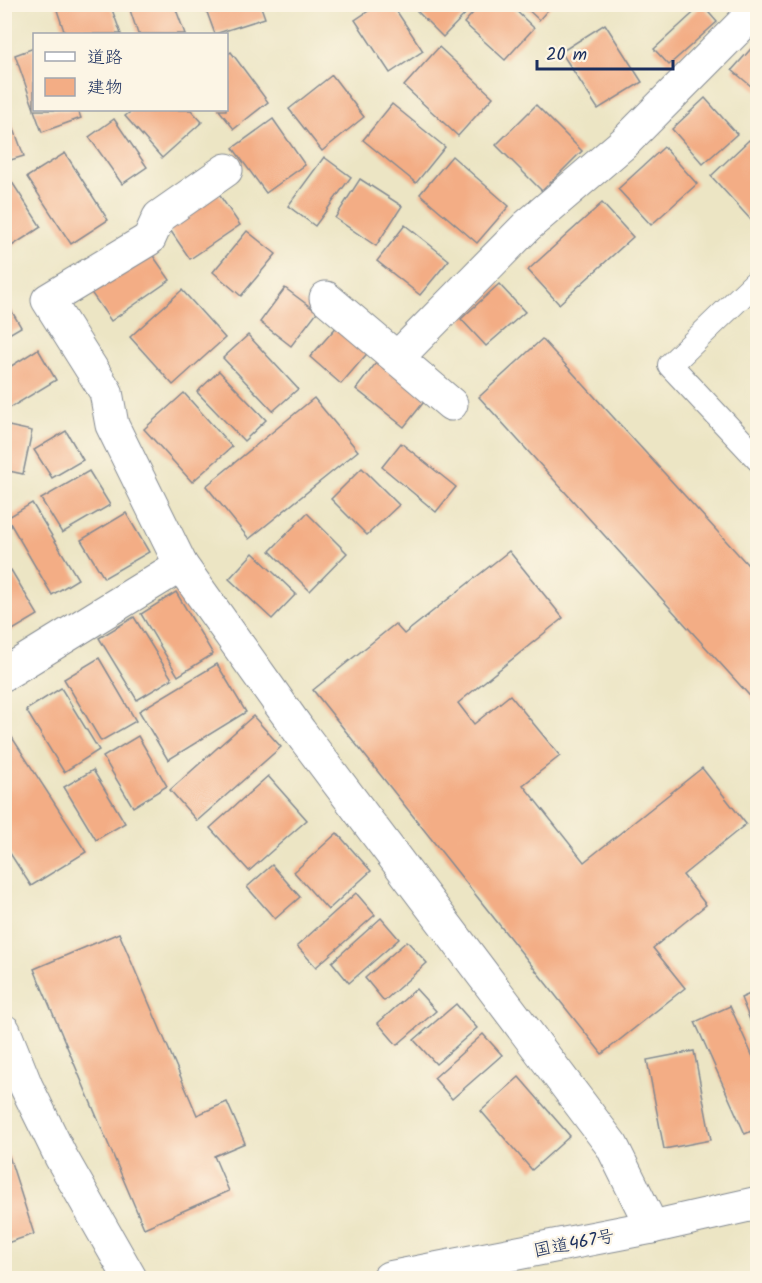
<svg xmlns="http://www.w3.org/2000/svg" width="762" height="1283" viewBox="0 0 762 1283" font-family="Kalam,'Klee One',sans-serif">
	<style>
		.building { fill: #f3ad85 }
		.lines { fill: none; stroke-linecap: round; stroke-linejoin: round }
		.lane-casing { stroke: #848a91; stroke-width: 26 }
		.street-casing { stroke: #848a91; stroke-width: 35 }
		.highway-casing { stroke: #848a91; stroke-width: 35 }
		.lane { stroke: #fff; stroke-width: 24 }
		.street { stroke: #fff; stroke-width: 33 }
		.highway { stroke: #fff; stroke-width: 33 }
		.labels { text-anchor: middle; stroke-width: 4.5; stroke-linejoin: round; paint-order: stroke }
		.street-label { font-size: 18px; fill: #1b2f5e; stroke: #fcf5e5 }
	</style>
	<rect width="100%" height="100%" fill="#fcf5e5"/>
	<filter id="ink" filterUnits="userSpaceOnUse"><feTurbulence type="fractalNoise" baseFrequency=".0167" numOctaves="2"/><feDisplacementMap in="SourceGraphic" scale="12" xChannelSelector="R" yChannelSelector="G"/><feConvolveMatrix kernelMatrix="1 2 1 2 8 2 1 2 1" color-interpolation-filters="sRGB"/></filter>
	<filter id="wash" filterUnits="userSpaceOnUse"><feTurbulence type="fractalNoise" baseFrequency=".008" numOctaves="4" result="noise"/><feDisplacementMap in="SourceGraphic" scale="24" xChannelSelector="R" yChannelSelector="G"/><feGaussianBlur stdDeviation="1.35" result="paint"/><feColorMatrix in="noise" values="0 0 0 0 0 0 0 0 0 0 0 0 0 0 0 0 0 1.4 0 .05"/><feComposite in="paint" operator="in"/></filter>
	<g filter="url(#wash)">
		<rect width="100%" height="100%" fill="#ece5c4"/>
		<g id="blocks">
			<!-- building -->
			<g class="building">
				<polygon points="55,4 110,4 121,34 65,34"/>
				<polygon points="128,4 174,4 185,34 138,34"/>
				<polygon points="204,4 260,4 265,18 215,34"/>
				<polygon points="379,4 392,4 423,51 390,73 355,20"/>
				<polygon points="410,4 475,4 443,37"/>
				<polygon points="481,4 509,4 534,28 505,60 464,23"/>
				<polygon points="522,4 553,4 539,20"/>
				<polygon points="702,5 717,22 669,65 654,49"/>
				<polygon points="605,24 642,82 598,109 561,52"/>
				<polygon points="758,41 758,92 732,70"/>
				<polygon points="439,47 493,97 458,136 404,86"/>
				<polygon points="34,48 34,109 15,55"/>
				<polygon points="231,52 268,102 234,129 219,110 226,110 226,55"/>
				<polygon points="332,75 364,117 322,151 289,109"/>
				<polygon points="705,98 737,134 703,164 672,129"/>
				<polygon points="4,102 24,156 4,162"/>
				<polygon points="392,104 445,147 416,183 363,140"/>
				<polygon points="536,105 582,151 542,191 496,145"/>
				<polygon points="34,110 78,110 81,118 42,132"/>
				<polygon points="133,110 191,110 202,122 162,158 125,116"/>
				<polygon points="114,119 147,167 122,184 89,137"/>
				<polygon points="273,119 305,165 266,193 233,148"/>
				<polygon points="749,140 758,149 758,214 751,220 711,176"/>
				<polygon points="664,147 697,184 651,225 618,189"/>
				<polygon points="65,153 108,220 71,244 27,177"/>
				<polygon points="452,156 509,206 477,243 420,194"/>
				<polygon points="324,157 351,177 315,226 288,206"/>
				<polygon points="8,176 41,227 4,251 4,179"/>
				<polygon points="360,179 402,206 376,246 335,218"/>
				<polygon points="218,193 240,225 190,259 168,227"/>
				<polygon points="602,203 633,237 559,304 528,270"/>
				<polygon points="405,225 449,260 420,295 377,261"/>
				<polygon points="247,231 276,254 241,296 213,272"/>
				<polygon points="149,250 170,280 111,321 90,291"/>
				<polygon points="499,284 525,312 486,346 461,319"/>
				<polygon points="285,288 317,312 291,346 260,322"/>
				<polygon points="182,290 225,338 173,385 130,337"/>
				<polygon points="4,298 21,327 4,337"/>
				<polygon points="340,323 371,349 341,384 310,357"/>
				<polygon points="248,335 298,389 273,411 223,358"/>
				<polygon points="542,339 758,576 758,705 479,397"/>
				<polygon points="38,349 56,380 5,411 5,370"/>
				<polygon points="379,359 427,398 404,427 356,389"/>
				<polygon points="219,371 266,420 244,441 197,392"/>
				<polygon points="184,393 232,447 192,482 144,429"/>
				<polygon points="314,398 358,451 249,539 206,486"/>
				<polygon points="4,425 32,431 23,474 4,470"/>
				<polygon points="66,431 83,460 52,478 34,450"/>
				<polygon points="401,443 456,487 436,512 382,467"/>
				<polygon points="362,468 399,505 367,535 331,499"/>
				<polygon points="89,471 110,505 62,533 41,499"/>
				<polygon points="32,503 78,579 52,595 7,518"/>
				<polygon points="126,513 149,552 104,578 81,540"/>
				<polygon points="307,513 347,553 310,591 270,551"/>
				<polygon points="509,551 563,618 458,703 474,724 510,695 560,756 523,785 584,862 702,768 746,824 683,875 706,905 653,948 685,988 602,1054 313,690 395,624 404,634"/>
				<polygon points="253,553 296,594 272,619 229,579"/>
				<polygon points="11,570 38,615 6,634 4,631 4,574"/>
				<polygon points="176,592 213,654 178,676 141,614"/>
				<polygon points="134,617 172,679 137,700 99,638"/>
				<polygon points="99,658 136,721 101,741 64,679"/>
				<polygon points="217,664 246,712 168,760 139,711"/>
				<polygon points="61,688 99,750 64,772 26,710"/>
				<polygon points="253,716 281,747 197,821 170,790"/>
				<polygon points="4,725 86,852 31,886 4,844"/>
				<polygon points="138,736 167,786 133,807 103,757"/>
				<polygon points="93,770 125,823 96,840 64,787"/>
				<polygon points="268,776 307,820 249,871 210,828"/>
				<polygon points="337,833 371,871 328,910 294,872"/>
				<polygon points="272,865 300,897 275,919 247,887"/>
				<polygon points="356,893 375,915 316,967 297,946"/>
				<polygon points="381,918 399,939 349,983 332,962"/>
				<polygon points="119,933 197,1115 227,1102 245,1143 214,1156 229,1191 144,1228 34,969"/>
				<polygon points="407,941 427,963 384,1001 365,978"/>
				<polygon points="416,989 436,1011 397,1045 378,1023"/>
				<polygon points="757,991 757,1037 741,998"/>
				<polygon points="456,1004 477,1028 436,1064 414,1040"/>
				<polygon points="730,1006 758,1068 758,1128 745,1134 695,1022"/>
				<polygon points="483,1034 502,1055 452,1099 434,1078"/>
				<polygon points="694,1051 711,1140 664,1149 647,1060"/>
				<polygon points="519,1077 570,1136 532,1170 481,1111"/>
				<polygon points="9,1156 34,1234 4,1244 4,1157"/>
			</g>
		</g>
	</g>
	<g filter="url(#ink)">
		<use href="#blocks" fill-opacity="0" stroke="#848a91" stroke-width="1.5"/>
		<g class="lines">
			<defs>
				<polyline id="lane" points="758,280 670,365 758,459"/>
				<g id="street">
					<polyline points="226,170 159,217 149,239 48,300 106,392 112,425 181,565 300,732 612,1146 652,1227"/>
					<polyline points="326,298 451,404"/>
					<polyline points="397,358 527,226 624,143 758,8"/>
					<polyline points="4,674 181,565"/>
					<polyline points="4,1031 26,1086 61,1157 130,1278"/>
				</g>
				<polyline id="highway" points="389,1278 652,1227 758,1203"/>
			</defs>
			<!-- lane casing -->
			<use href="#lane" class="lane-casing"/>
			<!-- street casing -->
			<use href="#street" class="street-casing"/>
			<!-- highway casing -->
			<use href="#highway" class="highway-casing"/>
			<!-- lane -->
			<use href="#lane" class="lane"/>
			<!-- street -->
			<use href="#street" class="street"/>
			<!-- highway -->
			<use href="#highway" class="highway"/>
		</g>
	</g>
	<g class="labels">
		<!-- street labels -->
		<g class="street-label">
			<text transform="translate(574 1243) rotate(-11)" y="6">国道467号</text>
		</g>
	</g>
	<!-- margin -->
	<rect width="762" height="1283" fill="none" stroke="#fcf5e5" stroke-width="24"/>
	<!-- legend -->
	<rect x="33" y="33" width="195" height="78" fill="#fcf5e5" stroke="#a2a6af" stroke-width="1.5"/>
	<rect x="45" y="52" width="30" height="9" fill="#ffffff" stroke="#a2a6af" stroke-width="1.5"/>
	<text x="87" y="63" font-size="18" fill="#1b2f5e">道路</text>
	<rect x="45" y="78" width="30" height="18" fill="#f3ad85" stroke="#a2a6af" stroke-width="1.5"/>
	<text x="87" y="93" font-size="18" fill="#1b2f5e">建物</text>
	<!-- scale -->
	<path d="M537 60v9h136v-9" fill="none" stroke="#1b2f5e" stroke-width="3"/>
	<text x="546" y="60" font-size="18" fill="#1b2f5e" stroke="#fcf5e5" stroke-width="4.5" paint-order="stroke">20 m</text>
</svg>
